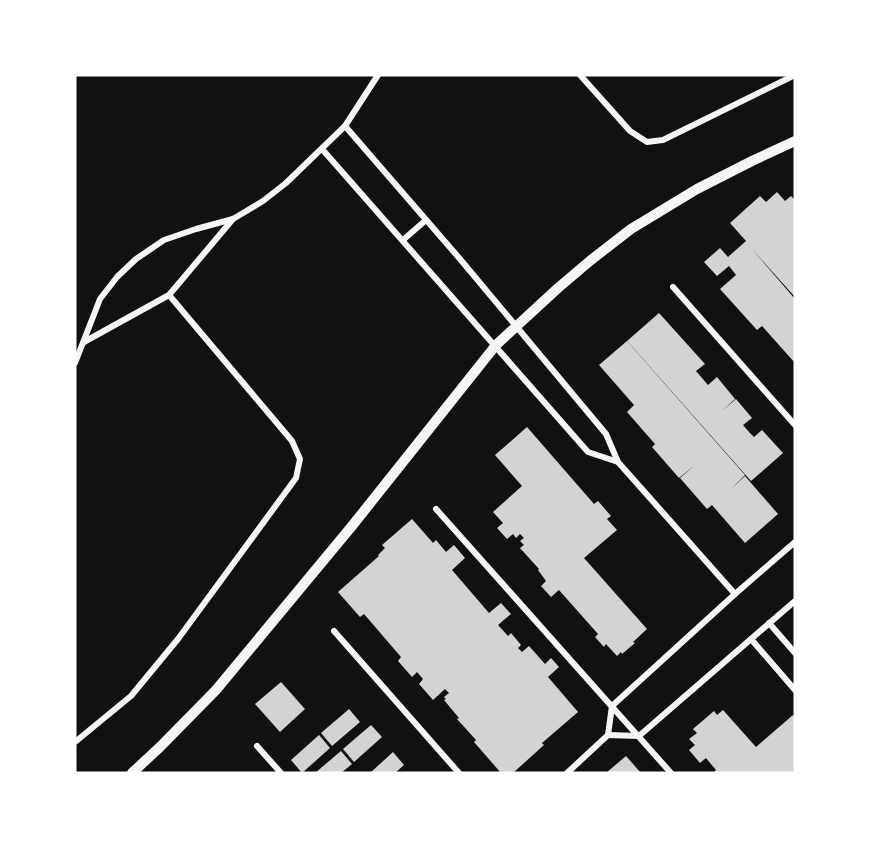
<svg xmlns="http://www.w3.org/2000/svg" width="870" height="848" viewBox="0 0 870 848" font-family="Georgia,serif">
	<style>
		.building { fill: #d3d3d3 }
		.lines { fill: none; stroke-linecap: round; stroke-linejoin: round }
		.minor { stroke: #f5f5f5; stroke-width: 6 }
		.tertiary { stroke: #f5f5f5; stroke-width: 10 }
	</style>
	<rect width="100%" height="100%" fill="#111"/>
	<!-- building -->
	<g class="building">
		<polygon points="777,192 785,201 791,196 795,200 795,297 751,248 795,299 795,363 762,326 757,330 720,289 736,275 729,266 717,276 704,262 720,248 728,257 746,241 730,223 760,196 766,202"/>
		<polygon points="659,313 705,364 696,371 708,385 717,377 735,399 722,411 736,399 752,418 743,425 749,432 754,437 762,430 783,453 751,481 627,341"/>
		<polygon points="627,341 745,475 730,490 745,476 778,514 745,543 712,505 707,509 680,478 695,465 679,478 652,447 655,444 627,412 634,405 599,365"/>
		<polygon points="527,427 594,504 598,501 611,516 607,519 617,530 584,558 647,629 633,642 635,643 622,654 621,652 617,656 606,644 604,647 595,637 598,634 559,590 551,597 541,586 546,581 538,570 539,569 520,548 524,545 520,541 524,538 520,534 516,538 513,534 507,539 497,528 503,523 493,512 522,486 495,455"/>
		<polygon points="412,519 433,543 436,540 446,552 454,545 465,558 452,570 489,613 501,603 511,614 498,625 508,636 511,633 521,645 518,648 522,652 529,646 545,664 551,658 559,667 548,677 578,712 542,743 544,745 513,773 501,773 474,742 476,740 457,719 459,718 444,700 446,699 444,697 449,693 445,689 433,700 419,684 423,679 417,672 412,677 398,661 401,657 364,614 360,617 338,592 379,556 378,555 385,548 382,545"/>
		<polygon points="281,682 305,709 280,732 255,704"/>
		<polygon points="349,709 360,722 332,746 321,733"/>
		<polygon points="723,710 756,747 793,715 795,718 795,773 713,773 716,770 706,758 700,763 689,750 695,745 689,739 697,733 693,729 714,711 717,715"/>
		<polygon points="371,725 382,737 354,762 343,749"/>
		<polygon points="319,735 330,748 302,773 291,760"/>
		<polygon points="341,751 352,764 341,773 315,773"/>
		<polygon points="393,752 404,765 395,773 370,773"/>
		<polygon points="626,756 641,773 606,773"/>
	</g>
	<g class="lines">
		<!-- minor -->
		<g class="minor">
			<polyline points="580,75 630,131 647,142 663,140 795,75"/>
			<polyline points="345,126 460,259 606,434 618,462 735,594"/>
			<polyline points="322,149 588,452 618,462"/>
			<polyline points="403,240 426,220"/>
			<polyline points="673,287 795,425"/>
			<polyline points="84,342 169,295 233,219"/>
			<polyline points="75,363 100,299 117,277 136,259 164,240 196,229 233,219 263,201 286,183 345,126 378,75"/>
			<polyline points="436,509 671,773"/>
			<polyline points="769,623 795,653"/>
			<polyline points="334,631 459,773"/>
			<polyline points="751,639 795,690"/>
			<polyline points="608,735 639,736 795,601"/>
			<polyline points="75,742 131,696 178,639 296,478 300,459 292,441 169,295"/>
			<polyline points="257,746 281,773"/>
			<polyline points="567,773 608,735 612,706 735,594 795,542"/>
		</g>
		<!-- tertiary -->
		<polyline class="tertiary" points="132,773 160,747 216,690 352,526 496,345 558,288 591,260 631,229 697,189 752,161 795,141"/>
	</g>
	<!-- border -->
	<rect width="870" height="848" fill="none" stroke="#ffffff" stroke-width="153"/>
</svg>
